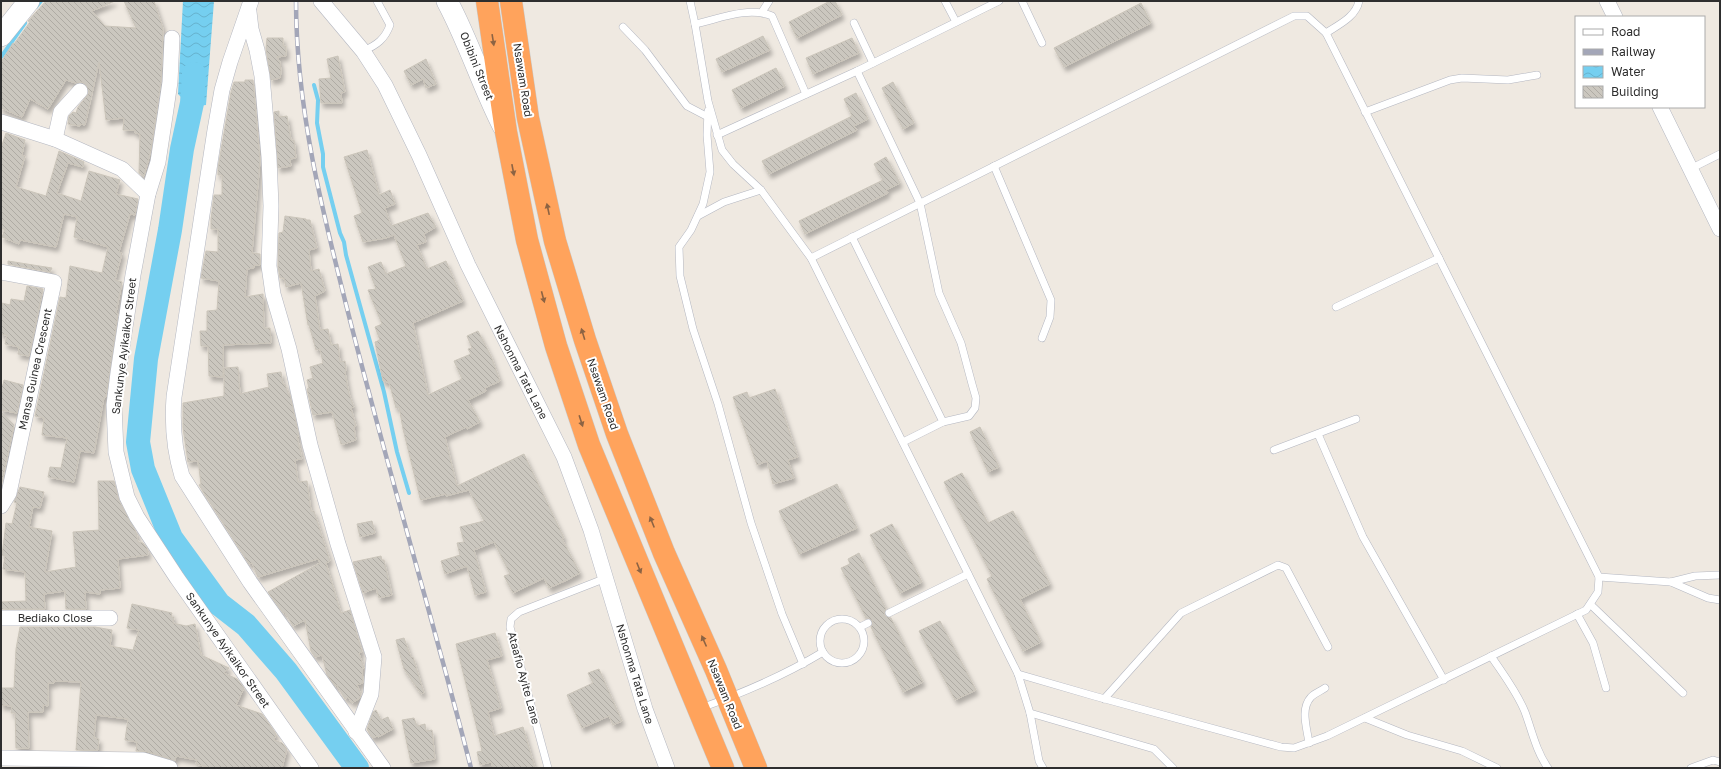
<svg xmlns="http://www.w3.org/2000/svg" width="1721" height="769" viewBox="0 0 1721 769" font-family="'Golos Text',sans-serif">
	<style>
		.water { fill: url(#water-waves) }
		.lines { fill: none; stroke-linecap: round; stroke-linejoin: round }
		.stream { stroke: #75cff0; stroke-width: 4 }
		.river { stroke: #75cff0; stroke-width: 24 }
		.building { fill: url(#building-back-hatch); stroke: #cbc5ba; filter: url(#shadow) }
		.lane-casing { stroke: #b4b7c1; stroke-width: 8 }
		.street-casing { stroke: #b4b7c1; stroke-width: 16 }
		.secondary-casing { stroke: #b4b7c1; stroke-width: 22 }
		.highway-casing { stroke: #c9c9c9; stroke-width: 23 }
		.lane { stroke: #fff; stroke-width: 7 }
		.street { stroke: #fff; stroke-width: 15 }
		.secondary { stroke: #fff; stroke-width: 21 }
		.highway { stroke: #ffa35c; stroke-width: 22 }
		.rail-casing { stroke: #a3a6b8; stroke-width: 4.5 }
		.rail { stroke: #fff; stroke-width: 3; stroke-dasharray: 9; stroke-linecap: butt }
		.oneway { fill: #8c6343 }
		.labels { text-anchor: middle; stroke-width: 4; stroke-linejoin: round; paint-order: stroke }
		.street-label { font-size: 11px; fill: #2e2e2e; stroke: #fff }
	</style>
	<defs>
		<pattern id="water-waves" width="16" height="10" patternUnits="userSpaceOnUse"><rect width="16" height="10" fill="#75cff0"/><path d="M0 5q4-4 8 0t8 0" fill="none" stroke="#66b2ce"/></pattern>
		<pattern id="building-back-hatch" width="6" height="6" patternUnits="userSpaceOnUse"><rect width="6" height="6" fill="#cbc7bf"/><path d="M-1 5l2 2M0 0l6 6M5-1l2 2" fill="none" stroke="#afaba4"/></pattern>
		<filter id="shadow"><feDropShadow dx="2.5" dy="4.5" stdDeviation="2" flood-color="#0004"/></filter>
	</defs>
	<rect width="100%" height="100%" fill="#efe9e1"/>
	<!-- water -->
	<polygon class="water" points="183,1 214,1 206,105 191,107 178,94"/>
	<g class="lines">
		<!-- stream -->
		<g class="stream">
			<polyline points="36,7 41,1"/>
			<polyline points="1,57 25,23"/>
			<polyline points="314,85 318,100 317,123 323,154 323,167 340,233 344,242 346,255 384,392 397,452 409,493"/>
			<polyline points="85,766 138,768"/>
		</g>
		<!-- river -->
		<polyline class="river" points="194,74 192,103 182,149 170,230 146,359 138,442 143,469 171,538 219,604 246,625 286,671 357,768"/>
	</g>
	<!-- building -->
	<g class="building">
		<polygon points="46,1 115,1 92,11 105,26 136,28 124,1 154,1 163,28 161,81 151,150 144,176 139,173 140,134 135,133 135,130 123,130 124,118 106,120 99,62 85,125 80,124 80,126 68,124 69,116 73,112 76,113 78,107 89,93 86,85 82,82 76,83 66,80 48,109 30,99 22,117 1,108 1,62 13,43 14,44 30,22 28,21"/>
		<polygon points="830,1 835,1 842,15 797,38 789,22"/>
		<polygon points="1141,3 1151,23 1064,67 1054,48"/>
		<polygon points="763,36 770,50 722,72 716,59"/>
		<polygon points="267,38 283,38 283,46 286,46 286,56 277,57 280,62 281,72 280,78 271,80 266,49"/>
		<polygon points="852,38 859,53 813,74 806,58"/>
		<polygon points="338,56 345,92 341,93 342,103 321,103 319,79 331,78 327,59"/>
		<polygon points="426,59 436,84 426,88 423,79 411,85 404,71"/>
		<polygon points="776,68 785,86 741,108 732,90"/>
		<polygon points="245,80 253,80 260,161 252,253 260,254 260,265 254,265 254,268 247,269 245,297 263,294 264,328 270,328 271,343 223,345 223,377 209,376 208,346 201,346 200,331 207,331 207,311 217,310 219,281 201,278 206,251 218,252 218,229 211,229 211,219 214,195 222,195 222,175 218,175 218,168 231,92 234,82 245,82"/>
		<polygon points="893,82 914,123 903,129 882,88"/>
		<polygon points="856,93 868,119 854,126 857,130 769,174 762,161 852,116 844,99"/>
		<polygon points="279,111 279,117 287,116 291,140 294,140 296,158 290,159 291,166 278,168 274,112"/>
		<polygon points="6,133 25,140 22,155 25,156 16,187 46,196 59,151 84,162 83,167 68,163 57,193 81,201 89,171 120,180 116,194 138,199 135,215 130,214 119,252 122,253 115,280 122,282 116,313 118,314 106,397 104,397 94,453 80,451 74,482 48,477 50,467 61,468 67,438 42,435 44,418 35,416 60,297 66,298 70,266 102,273 108,247 74,237 77,217 64,214 56,247 20,240 19,244 2,237 5,229 1,229 1,148"/>
		<polygon points="367,150 379,195 390,190 395,204 385,208 391,226 428,213 436,227 424,234 426,242 417,245 427,269 446,261 463,301 413,323 428,395 462,379 454,361 471,354 468,349 472,348 467,336 478,331 491,356 500,381 485,388 486,391 468,400 480,422 467,429 466,427 445,437 457,486 524,454 564,538 562,539 580,573 567,580 549,588 544,578 513,593 504,576 510,574 494,542 474,550 486,592 475,595 467,566 445,574 441,561 460,555 457,543 464,542 460,527 484,521 469,490 446,496 446,494 421,500 420,498 403,429 399,407 396,408 389,382 383,381 375,342 380,340 375,327 382,324 368,290 376,289 368,267 381,262 386,274 406,266 394,235 386,238 363,242 354,216 362,213 344,157"/>
		<polygon points="886,157 900,183 886,190 888,193 805,234 799,221 883,180 874,164"/>
		<polygon points="285,216 306,219 306,220 310,220 317,248 309,250 311,271 319,269 325,291 315,296 320,330 328,329 331,345 338,344 340,362 345,361 346,371 345,372 349,394 354,407 351,408 356,426 354,427 356,440 344,444 341,444 332,412 313,415 307,389 309,388 307,380 313,378 310,367 323,363 320,349 316,350 309,325 308,325 301,283 286,287 284,278 280,278 278,266 279,233 283,232"/>
		<polygon points="8,261 52,268 50,272 8,264"/>
		<polygon points="27,286 43,289 29,356 18,354 19,347 5,344 7,335 1,334 2,303 10,305 11,299 24,301"/>
		<polygon points="238,367 240,394 269,387 267,374 281,372 283,384 285,384 289,396 290,395 299,436 297,436 302,459 295,460 298,482 307,481 311,511 314,511 330,561 326,563 341,613 350,610 362,652 359,653 364,668 362,668 363,683 357,685 361,694 360,698 352,703 348,697 345,699 337,685 335,686 327,675 322,655 315,657 311,651 305,620 293,626 285,612 283,613 268,592 320,563 318,559 258,577 252,563 249,564 199,485 201,484 198,461 188,462 183,428 183,403 224,396 224,368"/>
		<polygon points="4,380 23,385 17,413 1,410 1,385 3,385"/>
		<polygon points="775,389 798,457 788,460 794,478 773,484 767,461 757,465 733,397 747,392 749,398"/>
		<polygon points="1,412 14,425 1,487"/>
		<polygon points="980,427 999,467 988,472 970,432"/>
		<polygon points="962,473 988,523 1013,511 1050,584 1020,599 1041,642 1023,651 987,579 992,576 944,482"/>
		<polygon points="98,481 114,481 119,501 136,532 138,542 143,543 147,548 148,555 118,559 120,588 100,590 100,594 85,592 86,609 66,609 65,591 44,594 45,609 1,609 1,602 26,601 25,572 3,569 5,556 2,555 6,523 12,524 17,503 14,502 20,487 44,492 40,508 33,507 29,527 52,531 45,572 76,567 73,532 99,530"/>
		<polygon points="837,484 857,528 799,554 779,511"/>
		<polygon points="372,521 375,533 360,537 357,524"/>
		<polygon points="892,524 922,582 900,593 870,535"/>
		<polygon points="859,553 886,609 884,612 885,616 891,618 923,682 903,692 871,627 873,621 870,619 866,618 841,568 850,564 848,559"/>
		<polygon points="381,556 382,560 384,560 392,595 379,598 376,588 363,593 353,562"/>
		<polygon points="132,604 172,613 171,617 174,617 173,623 186,626 195,624 201,655 229,668 224,673 237,679 244,688 236,705 262,714 276,734 274,740 282,743 287,749 282,768 211,768 196,764 197,760 176,756 175,761 146,751 136,751 137,742 125,740 128,719 96,715 94,738 99,739 98,750 76,750 81,682 54,681 54,683 48,683 48,706 43,705 43,712 28,712 29,748 16,748 15,713 11,713 12,706 1,705 1,688 14,688 16,649 20,627 95,627 112,630 110,646 133,650 139,630 127,628"/>
		<polygon points="940,621 976,690 955,700 919,631"/>
		<polygon points="495,633 502,656 487,660 501,708 488,712 494,736 523,727 535,768 493,768 491,762 480,765 477,752 482,751 478,733 456,644"/>
		<polygon points="404,638 411,657 413,657 424,693 421,694 404,669 396,640"/>
		<polygon points="599,669 622,721 613,725 609,716 582,728 567,695 593,683 588,673"/>
		<polygon points="376,710 381,720 388,717 393,729 378,737 377,736 372,738 367,729 373,712"/>
		<polygon points="414,718 417,726 425,724 426,731 432,730 435,759 411,763 402,720"/>
	</g>
	<g class="lines">
		<defs>
			<g id="lane">
				<polyline points="690,1 695,24 708,101 722,150 733,164 761,190 811,258 1018,674 1030,713 1039,761 1043,768"/>
				<polyline points="945,1 956,22"/>
				<polyline points="1022,1 1042,43"/>
				<polyline points="762,12 769,1"/>
				<polyline points="854,23 873,63"/>
				<path d="M695 24C719 19 748 6 772 16L806 94"/>
				<polyline points="623,27 645,50 687,106 708,117"/>
				<path d="M1326 33C1338 25 1356 17 1359 1"/>
				<path d="M363 51C377 45 385 39 390 25L377 1"/>
				<polyline points="857,71 920,203 939,293 961,343 972,384 976,398 975,408 969,416 943,422"/>
				<polyline points="708,111 707,135 710,172 703,204 691,230 679,247 680,276 693,329 718,404 751,523 782,614 803,664"/>
				<polyline points="1365,112 1450,80 1462,78 1508,80 1537,75"/>
				<polyline points="717,135 857,71 999,1"/>
				<polyline points="994,166 1051,300 1050,317 1042,338"/>
				<polyline points="1690,169 1720,154"/>
				<polyline points="698,216 724,202 761,190"/>
				<polyline points="852,237 943,422 903,442"/>
				<polyline points="811,258 1294,16 1307,16 1326,33 1599,577 1598,592 1586,610 1327,736 1294,748 1281,747 1094,696 1018,674"/>
				<polyline points="1336,307 1439,258"/>
				<polyline points="1318,434 1363,537 1444,680"/>
				<polyline points="1274,450 1356,419"/>
				<polyline points="1599,577 1671,582 1695,576 1720,575"/>
				<polyline points="1671,582 1708,598 1720,600"/>
				<polyline points="1591,605 1683,693"/>
				<polyline points="889,613 968,574"/>
				<polyline points="1577,614 1593,643 1606,688"/>
				<circle cx="842" cy="641" r="22"/>
				<polyline points="860,627 868,623"/>
				<path d="M1491 656C1503 674 1517 692 1525 712 1532 731 1536 751 1548 768"/>
				<polyline points="1104,699 1181,613 1278,565 1286,568 1328,647"/>
				<path d="M701 708C743 693 785 675 823 652"/>
				<polyline points="1030,713 1154,749 1173,768"/>
				<polyline points="1365,718 1407,735 1462,751 1497,768"/>
				<path d="M1309 743C1307 728 1300 709 1311 697 1315 693 1321 691 1325 688"/>
				<polyline points="548,768 510,627 511,619 519,612 606,578"/>
				<polyline points="1691,768 1713,760 1720,762"/>
			</g>
			<g id="street">
				<path d="M251 1 230 62 222 90 215 130 174 397C172 424 174 450 182 476L250 582 383 768"/>
				<polyline points="321,1 363,51 385,85 419,155 468,265 564,457 591,530 645,709 667,768"/>
				<polyline points="1607,1 1615,17"/>
				<polyline points="249,12 251,29 257,50 262,76 269,157 271,206 269,266 273,294 289,349 310,445 338,544 374,657 371,694 356,732"/>
				<polyline points="172,38 170,82 165,116 158,162 148,194 133,275 118,373 114,405 116,452 127,497 137,517 177,578 311,768"/>
				<polyline points="1660,107 1720,229"/>
				<polyline points="1,122 55,139 122,169 148,194"/>
				<polyline points="55,139 61,112 80,91"/>
				<polyline points="1,272 54,282 9,493 1,506"/>
				<polyline points="1,618 110,618"/>
				<polyline points="1,758 143,760 170,768"/>
			</g>
			<g id="secondary">
				<path d="M447 1C469 42 482 85 503 126"/>
				<polyline points="1,36 29,1"/>
			</g>
			<g id="highway">
				<polyline points="487,1 506,132 527,240 556,346 589,445 723,768"/>
				<polyline points="511,1 528,118 555,241 585,340 617,434 664,553 716,670 756,768"/>
			</g>
		</defs>
		<!-- lane casing -->
		<use href="#lane" class="lane-casing"/>
		<!-- street casing -->
		<use href="#street" class="street-casing"/>
		<!-- secondary casing -->
		<use href="#secondary" class="secondary-casing"/>
		<!-- highway casing -->
		<use href="#highway" class="highway-casing"/>
		<!-- lane -->
		<use href="#lane" class="lane"/>
		<!-- street -->
		<use href="#street" class="street"/>
		<!-- secondary -->
		<use href="#secondary" class="secondary"/>
		<!-- highway -->
		<use href="#highway" class="highway"/>
		<defs>
			<path id="rail" d="M296 1C296 111 324 218 351 324 389 473 433 620 471 768"/>
		</defs>
		<!-- rail casing -->
		<use href="#rail" class="rail-casing"/>
		<!-- rail -->
		<use href="#rail" class="rail"/>
	</g>
	<!-- one-way arrows -->
	<defs><path id="oneway-solid" d="M-6-.8H1V-3.2L6.5 0L1 3.2V.8H-6Z"/></defs>
	<g class="oneway">
		<use href="#oneway-solid" transform="translate(493 40) rotate(81)"/>
		<use href="#oneway-solid" transform="translate(513 170) rotate(79)"/>
		<use href="#oneway-solid" transform="translate(548 209) rotate(-102)"/>
		<use href="#oneway-solid" transform="translate(543 297) rotate(75)"/>
		<use href="#oneway-solid" transform="translate(583 334) rotate(-107)"/>
		<use href="#oneway-solid" transform="translate(581 421) rotate(72)"/>
		<use href="#oneway-solid" transform="translate(652 522) rotate(-112)"/>
		<use href="#oneway-solid" transform="translate(639 568) rotate(68)"/>
		<use href="#oneway-solid" transform="translate(704 641) rotate(-114)"/>
	</g>
	<g class="labels">
		<!-- street labels -->
		<g class="street-label">
			<text transform="translate(477 66) rotate(68)" y="4">Obibini Street</text>
			<text transform="translate(523 80) rotate(81)" y="4">Nsawam Road</text>
			<text transform="translate(124 346) rotate(-83)" y="4">Sankunye Ayikaikor Street</text>
			<text transform="translate(35 369) rotate(-78)" y="4">Mansa Guinea Crescent</text>
			<text transform="translate(521 372) rotate(63)" y="4">Nshonma Tata Lane</text>
			<text transform="translate(603 394) rotate(71)" y="4">Nsawam Road</text>
			<text x="55" y="622">Bediako Close</text>
			<text transform="translate(228 650) rotate(55)" y="4">Sankunye Ayikaikor Street</text>
			<text transform="translate(635 674) rotate(73)" y="4">Nshonma Tata Lane</text>
			<text transform="translate(524 678) rotate(75)" y="4">Ataafio Ayite Lane</text>
			<text transform="translate(725 694) rotate(68)" y="4">Nsawam Road</text>
		</g>
	</g>
	<!-- border -->
	<rect width="1721" height="769" fill="none" stroke="#2e2e2e" stroke-width="4"/>
	<!-- legend -->
	<rect x="1575" y="16" width="130" height="92" fill="#ffffff" stroke="#ababab"/>
	<rect x="1583" y="29" width="20" height="6" fill="#ffffff" stroke="#ababab"/>
	<text x="1611" y="36" font-size="12" fill="#2e2e2e">Road</text>
	<rect x="1583" y="49" width="20" height="6" fill="#a3a6b8" stroke="#ababab"/>
	<text x="1611" y="56" font-size="12" fill="#2e2e2e">Railway</text>
	<rect x="1583" y="66" width="20" height="12" fill="url(#water-waves)" stroke="#ababab"/>
	<text x="1611" y="76" font-size="12" fill="#2e2e2e">Water</text>
	<rect x="1583" y="86" width="20" height="12" fill="url(#building-back-hatch)" stroke="#ababab"/>
	<text x="1611" y="96" font-size="12" fill="#2e2e2e">Building</text>
</svg>
